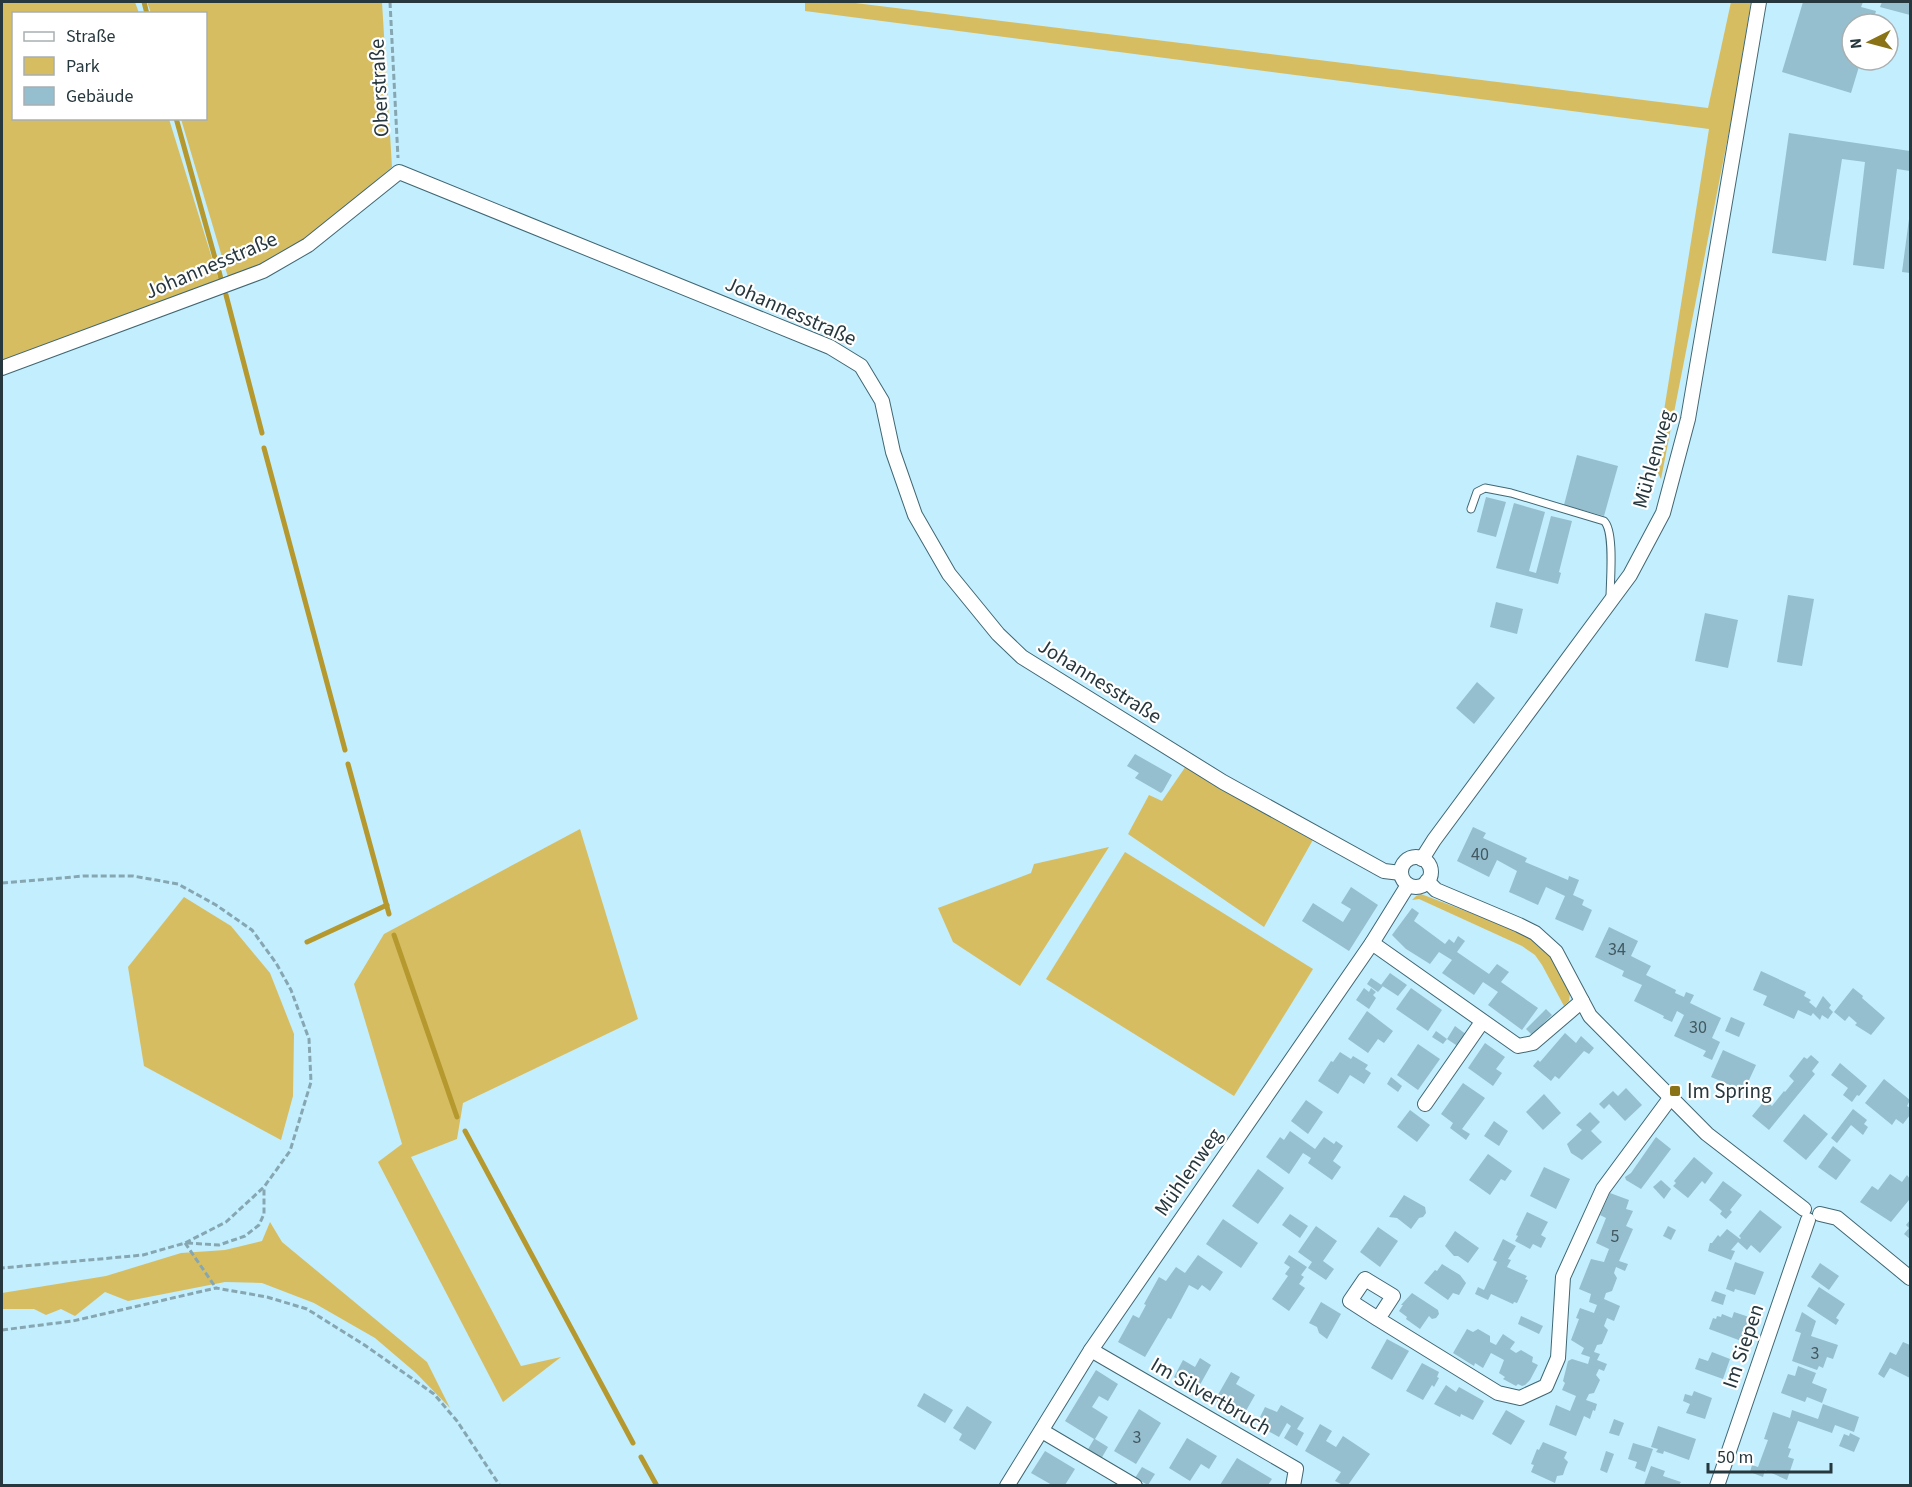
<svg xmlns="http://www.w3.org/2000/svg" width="1912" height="1487" viewBox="0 0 1912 1487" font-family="'Source Sans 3',sans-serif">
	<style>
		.green { fill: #d7bd61 }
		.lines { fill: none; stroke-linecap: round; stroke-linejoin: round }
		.stream { stroke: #b5992f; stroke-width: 5 }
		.building { fill: #95bfce }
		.lane-casing { stroke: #3f6774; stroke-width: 9 }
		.street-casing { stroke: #3f6774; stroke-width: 16 }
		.path { stroke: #86a7b2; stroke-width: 3; stroke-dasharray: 6 3; stroke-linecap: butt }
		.lane { stroke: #fff; stroke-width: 7 }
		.street { stroke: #fff; stroke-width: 14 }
		.poi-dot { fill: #8a7316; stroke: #fff; stroke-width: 2 }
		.labels { text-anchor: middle; stroke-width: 4.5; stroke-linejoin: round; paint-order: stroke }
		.number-label { font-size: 18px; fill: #425961 }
		.street-label { font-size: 21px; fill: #26373d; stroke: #fff }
		.poi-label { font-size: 21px; fill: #26373d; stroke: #fff; text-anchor: start }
	</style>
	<rect width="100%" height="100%" fill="#c3eefd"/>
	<!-- green -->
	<g class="green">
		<polygon points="2,2 135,2 139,13 14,14 14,118 169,119 219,281 2,368"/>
		<polygon points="147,2 382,2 392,167 308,238 265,263 228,277 181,119 206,118 206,14 151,13"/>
		<polygon points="805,2 847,2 1708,108 1731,2 1751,2 1733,111 1661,479 1655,467 1709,129 805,11"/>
		<polygon points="1186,766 1314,838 1264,927 1128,834 1149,795 1162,801"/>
		<polygon points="580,829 638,1019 463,1103 457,1139 411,1157 521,1366 561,1357 503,1402 378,1162 402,1144 354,984 384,934"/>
		<polygon points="1109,847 1020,986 953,942 938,908 1031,873 1034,864"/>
		<polygon points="1125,852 1313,969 1234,1096 1046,979"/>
		<polygon points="1421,894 1513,929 1533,940 1551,958 1570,993 1569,1001 1564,1006 1542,965 1535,955 1522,946 1419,899 1412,900 1416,896"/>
		<polygon points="184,897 231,926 270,973 294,1034 293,1096 281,1140 144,1066 128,967"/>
		<polygon points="270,1222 282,1242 427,1362 450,1408 416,1373 375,1338 314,1303 262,1283 225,1282 128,1301 105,1292 75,1316 61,1309 46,1315 34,1309 2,1309 2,1293 106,1276 181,1253 225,1250 262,1241"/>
	</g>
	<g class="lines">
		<!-- stream -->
		<g class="stream">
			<polyline points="144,2 147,14"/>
			<polyline points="176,118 215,258"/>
			<polyline points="219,271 221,279"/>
			<polyline points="226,295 262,433"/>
			<polyline points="264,448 345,750"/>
			<polyline points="348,764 389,914"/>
			<polyline points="394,935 457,1117"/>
			<polyline points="307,942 387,905"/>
			<polyline points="465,1131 633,1443"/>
			<polyline points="641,1457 657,1486"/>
		</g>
	</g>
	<!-- building -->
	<g class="building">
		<polygon points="1803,2 1863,2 1861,7 1876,11 1872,24 1852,24 1852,60 1861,60 1851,93 1782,72"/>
		<polygon points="1882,2 1910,2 1910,15 1880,7"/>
		<polygon points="1789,133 1910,151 1910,171 1897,169 1884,269 1853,265 1865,162 1842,159 1826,261 1772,253"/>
		<polygon points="1909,219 1910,219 1910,273 1902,272"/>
		<polygon points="1577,455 1618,466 1604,516 1564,505"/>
		<polygon points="1486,497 1506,502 1496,537 1477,532"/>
		<polygon points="1514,503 1545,512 1529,571 1536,573 1551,516 1572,521 1559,572 1561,573 1558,584 1496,568"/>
		<polygon points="1788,595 1814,599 1802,666 1777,662"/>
		<polygon points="1496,602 1523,609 1517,634 1490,627"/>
		<polygon points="1705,613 1738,620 1728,668 1695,661"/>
		<polygon points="1477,682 1495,698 1474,724 1456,708"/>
		<polygon points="1135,754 1172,775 1163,791 1161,793 1135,778 1139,773 1127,766"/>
		<polygon points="1473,827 1486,833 1483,838 1527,858 1525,862 1568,880 1569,876 1579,880 1573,895 1584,900 1582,905 1592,910 1583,931 1555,919 1565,896 1546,887 1538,905 1509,892 1517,871 1497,860 1489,877 1457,861"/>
		<polygon points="1351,887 1378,905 1349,951 1302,921 1313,903 1343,922 1351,909 1341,903"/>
		<polygon points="1412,908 1419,913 1414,921 1445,944 1449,939 1454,943 1458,936 1465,941 1457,952 1489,974 1497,964 1509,972 1501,982 1538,1008 1522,1030 1488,1005 1498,992 1483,982 1474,995 1442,973 1452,960 1439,952 1430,964 1406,949 1392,935"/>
		<polygon points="1609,927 1638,941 1631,956 1651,966 1646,975 1676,990 1675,993 1684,997 1686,992 1694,995 1690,1003 1721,1018 1712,1038 1720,1042 1712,1060 1703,1056 1706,1051 1674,1036 1684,1015 1677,1011 1672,1022 1663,1018 1664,1016 1634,1001 1642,985 1622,976 1624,971 1595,957"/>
		<polygon points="1761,971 1806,992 1804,996 1811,1000 1809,1002 1816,1008 1823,996 1831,1005 1829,1008 1833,1012 1828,1019 1822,1015 1820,1020 1813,1013 1811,1016 1798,1010 1794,1019 1763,1005 1767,996 1753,990"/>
		<polygon points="1390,973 1407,985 1398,996 1381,985"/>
		<polygon points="1371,978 1383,986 1378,992 1367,984"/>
		<polygon points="1364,988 1369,992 1371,988 1376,992 1373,995 1376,998 1369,1009 1356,1000"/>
		<polygon points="1411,988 1442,1010 1428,1031 1396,1009"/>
		<polygon points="1853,988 1863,996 1862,998 1885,1018 1871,1035 1855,1025 1857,1023 1849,1016 1845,1021 1834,1012"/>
		<polygon points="1546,1009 1552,1015 1532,1035 1526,1029"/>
		<polygon points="1367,1011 1393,1031 1384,1043 1378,1039 1368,1053 1348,1039"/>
		<polygon points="1731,1017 1745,1023 1739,1037 1725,1031"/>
		<polygon points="1455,1026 1467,1035 1459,1047 1447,1039"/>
		<polygon points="1436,1031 1447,1039 1443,1044 1432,1037"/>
		<polygon points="1565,1033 1576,1043 1581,1036 1594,1048 1589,1054 1584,1051 1559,1079 1555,1076 1551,1081 1533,1066 1538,1060 1540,1062"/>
		<polygon points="1485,1043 1505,1057 1496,1069 1502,1073 1493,1086 1468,1068"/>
		<polygon points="1418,1044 1440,1059 1418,1090 1397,1075"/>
		<polygon points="1723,1050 1756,1065 1744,1091 1711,1077"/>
		<polygon points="1340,1052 1351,1059 1353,1056 1368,1065 1365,1069 1371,1073 1364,1084 1350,1075 1338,1094 1318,1081 1331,1061 1333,1062"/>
		<polygon points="1811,1055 1819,1062 1812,1071 1815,1074 1769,1130 1752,1116 1765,1100 1772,1106 1784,1091 1785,1092 1794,1081 1789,1076 1804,1057 1807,1059"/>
		<polygon points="1840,1063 1867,1086 1859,1096 1857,1095 1852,1102 1843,1095 1848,1088 1831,1075"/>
		<polygon points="1391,1077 1402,1086 1398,1092 1387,1084"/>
		<polygon points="1884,1079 1910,1100 1907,1106 1910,1108 1910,1115 1903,1124 1896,1119 1892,1125 1865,1103"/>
		<polygon points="1463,1083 1485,1098 1462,1129 1470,1134 1466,1140 1450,1128 1453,1123 1441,1114"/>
		<polygon points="1626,1088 1642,1105 1625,1121 1609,1104 1604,1109 1599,1104 1613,1091 1618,1096"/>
		<polygon points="1544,1094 1561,1113 1543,1130 1526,1112"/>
		<polygon points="1306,1100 1323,1112 1308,1134 1291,1121"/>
		<polygon points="1853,1109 1867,1120 1864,1124 1868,1127 1863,1135 1851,1125 1837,1143 1831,1138"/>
		<polygon points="1410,1110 1430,1125 1417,1142 1397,1127"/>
		<polygon points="1590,1112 1600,1122 1591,1131 1602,1142 1582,1160 1571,1153 1567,1144 1582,1130 1576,1125"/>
		<polygon points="1804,1114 1828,1134 1806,1160 1783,1141"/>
		<polygon points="1494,1121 1508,1131 1499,1146 1484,1136"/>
		<polygon points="1290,1131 1315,1149 1324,1137 1334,1144 1336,1141 1343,1146 1333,1161 1341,1167 1332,1180 1308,1163 1311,1158 1303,1153 1289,1174 1266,1157 1280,1137 1284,1140"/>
		<polygon points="1656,1137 1671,1149 1641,1189 1626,1180 1625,1177 1631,1173"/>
		<polygon points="1833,1146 1851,1160 1836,1180 1818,1167"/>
		<polygon points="1488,1154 1512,1171 1505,1181 1501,1179 1490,1195 1469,1180"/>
		<polygon points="1694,1157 1713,1173 1705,1184 1702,1181 1688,1198 1673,1186 1676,1183 1674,1181"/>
		<polygon points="1544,1167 1570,1179 1556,1209 1530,1196"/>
		<polygon points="1258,1169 1284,1188 1258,1224 1232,1206"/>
		<polygon points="1890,1174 1902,1182 1907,1175 1910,1179 1910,1201 1909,1200 1891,1222 1860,1202 1872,1186 1878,1190"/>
		<polygon points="1661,1180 1671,1189 1664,1199 1653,1187"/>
		<polygon points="1723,1181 1742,1195 1730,1210 1732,1212 1726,1219 1720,1214 1722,1211 1709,1200"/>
		<polygon points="1610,1193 1629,1200 1626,1209 1633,1211 1626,1226 1633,1229 1619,1261 1628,1264 1625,1271 1616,1267 1614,1273 1617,1278 1612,1291 1606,1293 1604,1299 1620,1306 1614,1321 1607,1318 1604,1326 1608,1330 1602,1344 1597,1345 1594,1352 1600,1354 1597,1360 1607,1364 1604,1371 1599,1369 1596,1375 1600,1380 1594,1393 1589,1394 1586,1400 1597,1404 1595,1411 1593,1410 1590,1419 1584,1416 1576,1436 1549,1425 1556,1405 1570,1411 1576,1396 1562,1390 1565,1383 1563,1381 1568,1361 1572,1359 1588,1364 1590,1357 1581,1354 1584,1348 1571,1340 1579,1319 1576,1318 1580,1308 1594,1313 1597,1305 1589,1302 1591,1294 1579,1289 1591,1259 1604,1262 1609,1249 1596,1243 1606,1218 1600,1215"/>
		<polygon points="1404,1195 1425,1207 1426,1213 1423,1217 1419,1218 1411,1229 1397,1218 1389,1217"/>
		<polygon points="1760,1210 1782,1227 1760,1253 1751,1245 1747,1250 1738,1242 1731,1250 1735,1251 1731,1260 1708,1251 1710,1243 1712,1243 1718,1235 1720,1237 1727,1229 1740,1239 1741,1238 1739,1236"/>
		<polygon points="1527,1212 1548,1222 1541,1235 1546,1238 1541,1248 1533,1244 1530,1249 1515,1241 1518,1236 1516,1235"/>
		<polygon points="1290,1214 1308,1226 1300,1238 1282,1225"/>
		<polygon points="1223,1219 1258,1243 1241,1268 1206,1244"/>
		<polygon points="1910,1220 1910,1239 1904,1234 1909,1228 1906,1225"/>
		<polygon points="1316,1226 1337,1241 1323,1261 1334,1269 1326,1280 1308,1268 1312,1262 1298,1252"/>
		<polygon points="1668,1226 1676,1230 1671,1240 1663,1236"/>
		<polygon points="1378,1227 1398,1241 1380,1267 1360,1252"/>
		<polygon points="1455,1231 1479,1248 1468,1263 1458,1256 1454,1256 1445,1246"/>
		<polygon points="1503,1239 1516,1246 1508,1259 1511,1260 1507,1267 1527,1276 1525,1279 1528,1280 1517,1303 1514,1302 1513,1304 1491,1294 1488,1300 1475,1294 1478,1287 1484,1290 1497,1262 1493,1260"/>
		<polygon points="1198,1255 1223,1272 1210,1291 1202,1285 1198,1290 1189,1285 1171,1319 1168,1318 1145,1357 1118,1342 1133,1315 1139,1318 1146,1305 1144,1304 1159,1277 1166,1281 1176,1267 1185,1273"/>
		<polygon points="1289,1255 1307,1267 1301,1275 1304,1277 1299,1284 1305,1288 1289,1311 1272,1299 1288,1276 1285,1274 1290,1267 1284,1263"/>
		<polygon points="1735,1262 1764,1272 1755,1295 1735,1289 1734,1292 1726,1289"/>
		<polygon points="1820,1263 1839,1276 1829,1290 1811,1277"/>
		<polygon points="1442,1264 1460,1275 1466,1283 1459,1295 1453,1293 1448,1300 1424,1283 1435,1270 1437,1271"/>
		<polygon points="1819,1287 1845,1304 1836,1318 1839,1320 1836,1325 1807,1306"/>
		<polygon points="1715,1291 1726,1295 1723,1305 1711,1301"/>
		<polygon points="1412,1293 1438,1310 1439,1314 1436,1318 1432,1319 1429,1316 1420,1329 1406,1319 1407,1317 1399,1311 1403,1305 1401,1305"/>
		<polygon points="1321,1302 1341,1314 1327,1339 1319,1333 1317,1327 1309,1323"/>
		<polygon points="1734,1312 1752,1318 1744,1342 1709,1329 1713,1318 1716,1319 1717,1316 1721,1317 1722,1314 1732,1318"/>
		<polygon points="1802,1312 1816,1321 1811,1336 1838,1345 1833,1359 1827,1357 1823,1368 1819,1366 1817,1370 1792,1361 1801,1333 1795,1331"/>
		<polygon points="1521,1316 1543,1326 1539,1334 1518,1324"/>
		<polygon points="1467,1329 1473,1332 1478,1329 1490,1336 1490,1342 1496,1345 1503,1334 1515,1342 1510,1349 1516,1353 1521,1350 1533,1357 1532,1362 1538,1365 1530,1380 1525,1385 1522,1386 1518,1384 1516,1386 1503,1379 1505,1377 1499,1373 1504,1360 1491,1353 1483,1368 1475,1363 1474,1366 1453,1353"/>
		<polygon points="1387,1339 1409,1351 1392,1380 1371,1368"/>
		<polygon points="1903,1342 1910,1345 1910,1378 1890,1368 1884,1378 1878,1374 1890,1352 1896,1355"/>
		<polygon points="1712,1352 1730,1359 1723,1379 1695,1369 1699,1358 1708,1361"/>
		<polygon points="1200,1358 1211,1365 1196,1392 1182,1384 1183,1382 1174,1377 1183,1360 1195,1367"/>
		<polygon points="1422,1363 1439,1372 1437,1377 1439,1378 1434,1387 1432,1385 1423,1400 1406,1391"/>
		<polygon points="1798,1366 1816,1373 1812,1383 1827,1389 1822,1403 1807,1397 1805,1402 1781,1393 1788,1374 1795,1376"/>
		<polygon points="1096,1370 1118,1384 1108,1401 1099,1396 1092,1407 1108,1417 1095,1439 1108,1447 1101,1459 1087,1451 1094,1439 1065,1421"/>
		<polygon points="1231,1372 1240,1377 1236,1384 1255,1395 1243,1416 1215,1400"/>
		<polygon points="1446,1385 1456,1392 1459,1387 1484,1401 1473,1420 1461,1414 1460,1417 1434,1404"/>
		<polygon points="1694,1391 1712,1398 1705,1419 1686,1413 1690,1404 1683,1401 1685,1394 1692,1396"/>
		<polygon points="924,1393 953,1410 945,1423 917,1406"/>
		<polygon points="1823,1404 1859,1417 1854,1432 1835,1425 1832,1433 1798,1421 1788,1448 1791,1449 1788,1457 1794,1459 1787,1480 1765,1470 1763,1477 1750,1472 1752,1465 1758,1467 1768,1440 1764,1439 1773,1412 1790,1418 1792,1410 1818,1419"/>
		<polygon points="1281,1405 1304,1418 1297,1429 1304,1433 1297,1446 1284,1438 1291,1426 1287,1423 1279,1437 1259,1426 1263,1419 1260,1417 1265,1407 1277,1412"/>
		<polygon points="967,1406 992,1422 975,1450 959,1440 962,1434 953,1428"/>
		<polygon points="1139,1409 1161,1423 1136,1464 1114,1451"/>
		<polygon points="1506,1410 1525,1421 1511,1445 1492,1434"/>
		<polygon points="1614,1419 1624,1423 1619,1436 1609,1433"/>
		<polygon points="1320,1424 1332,1431 1326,1441 1336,1447 1343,1436 1370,1454 1348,1485 1343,1485 1335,1481 1341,1472 1305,1451"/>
		<polygon points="1658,1426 1696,1439 1689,1460 1664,1451 1663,1454 1656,1452 1658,1449 1651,1447"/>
		<polygon points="1850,1433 1860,1438 1854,1452 1839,1446 1844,1434 1849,1436"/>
		<polygon points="1187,1438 1217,1456 1209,1469 1201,1464 1190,1481 1169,1468"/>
		<polygon points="1543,1442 1567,1452 1564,1458 1568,1462 1565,1469 1563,1475 1557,1476 1555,1483 1531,1472 1534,1465 1531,1464 1537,1449 1539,1450"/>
		<polygon points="1633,1443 1653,1449 1645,1472 1635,1468 1637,1462 1628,1459"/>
		<polygon points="1045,1451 1075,1469 1065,1485 1052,1485 1031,1473"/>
		<polygon points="1606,1451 1614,1454 1607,1473 1600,1470"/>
		<polygon points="1237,1458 1272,1479 1268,1485 1220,1485"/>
		<polygon points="1651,1466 1665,1471 1663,1476 1681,1482 1679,1485 1644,1485"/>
		<polygon points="1142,1467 1155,1474 1148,1485 1135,1478"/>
	</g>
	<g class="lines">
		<defs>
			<path id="lane" d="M1471 509 1477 492 1485 488 1511 493 1604 521C1615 531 1610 582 1610 598"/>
			<g id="street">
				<polyline points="2,368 263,271 308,245 399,172 830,347 861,366 882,401 893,452 915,515 949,574 998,634 1022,657 1223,782 1384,871 1401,873"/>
				<circle cx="1416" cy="872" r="15"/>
				<polyline points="1422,859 1434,840 1630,575 1663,513 1688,419 1759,2"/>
				<polyline points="1427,881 1436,890 1519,925 1535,933 1556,952 1590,1016 1707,1134 1804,1209"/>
				<polyline points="1372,943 1518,1046 1533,1043 1582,1001"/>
				<polyline points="1425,1104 1482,1022"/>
				<polyline points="1820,1214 1837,1218 1910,1278"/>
				<polyline points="1378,1319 1350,1301 1365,1279 1393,1296 1378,1319 1498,1393 1520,1398 1546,1386 1558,1358 1563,1277 1603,1189 1671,1097"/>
				<polyline points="1091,1350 1296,1469 1293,1486"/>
				<polyline points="1042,1431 1135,1486"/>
				<polyline points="1007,1486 1091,1350 1372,943 1408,885"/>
				<polyline points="1717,1486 1808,1220"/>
			</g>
		</defs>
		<!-- lane casing -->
		<use href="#lane" class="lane-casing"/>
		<!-- street casing -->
		<use href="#street" class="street-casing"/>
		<!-- path -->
		<g class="path">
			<polyline points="390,2 398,158"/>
			<polyline points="2,883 84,876 133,876 178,884 216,905 252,930 276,963 291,990 309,1039 311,1082 290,1151 264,1187 226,1222 185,1243 143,1255 2,1268"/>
			<polyline points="185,1243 216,1288"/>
			<polyline points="187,1243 219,1245 245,1236 259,1225 264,1214 264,1187"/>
			<polyline points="2,1330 73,1321 216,1288 267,1297 307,1309 366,1346 434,1394 457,1421 500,1486"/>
		</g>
		<!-- lane -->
		<use href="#lane" class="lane"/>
		<!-- street -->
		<use href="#street" class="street"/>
	</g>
	<!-- markers -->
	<rect class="poi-dot" x="1669" y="1085" width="12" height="12" rx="3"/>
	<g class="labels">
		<!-- number labels -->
		<g class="number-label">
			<text x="1480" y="860">40</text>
			<text x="1617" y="955">34</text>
			<text x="1698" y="1033">30</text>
			<text x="1615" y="1242">5</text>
			<text x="1815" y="1359">3</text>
			<text x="1137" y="1443">3</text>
		</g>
		<!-- street labels -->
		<g class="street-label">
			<text transform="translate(379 88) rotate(-93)" y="7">Oberstraße</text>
			<text transform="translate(211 265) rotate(-23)" y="7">Johannesstraße</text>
			<text transform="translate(791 311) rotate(24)" y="7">Johannesstraße</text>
			<text transform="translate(1653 459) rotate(-74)" y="7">Mühlenweg</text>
			<text transform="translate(1100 681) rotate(32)" y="7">Johannesstraße</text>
			<text transform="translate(1188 1172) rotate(-55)" y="7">Mühlenweg</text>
			<text transform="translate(1743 1346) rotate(-71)" y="7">Im Siepen</text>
			<text transform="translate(1211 1396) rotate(30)" y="7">Im Silvertbruch</text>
		</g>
		<!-- poi labels -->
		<g class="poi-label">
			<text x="1687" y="1098">Im Spring</text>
		</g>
	</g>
	<!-- border -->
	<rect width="1912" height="1487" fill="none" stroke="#26373d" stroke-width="6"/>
	<!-- legend -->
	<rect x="12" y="12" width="195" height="108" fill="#ffffff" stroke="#a8afb1" stroke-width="1.5"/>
	<rect x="24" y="32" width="30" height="9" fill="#ffffff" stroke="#a8afb1" stroke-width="1.5"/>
	<text x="66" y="42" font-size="18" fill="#26373d">Straße</text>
	<rect x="24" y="57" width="30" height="18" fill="#d7bd61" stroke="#a8afb1" stroke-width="1.5"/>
	<text x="66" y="72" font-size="18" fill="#26373d">Park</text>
	<rect x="24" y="87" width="30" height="18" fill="#95bfce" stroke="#a8afb1" stroke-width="1.5"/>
	<text x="66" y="102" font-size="18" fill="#26373d">Gebäude</text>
	<!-- north arrow -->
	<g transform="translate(1870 42) rotate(264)"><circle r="28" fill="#ffffff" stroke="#a8afb1" stroke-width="1.5"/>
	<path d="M0-4.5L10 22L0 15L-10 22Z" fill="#8a7316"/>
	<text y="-9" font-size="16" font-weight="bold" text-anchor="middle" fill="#26373d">N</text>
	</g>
	<!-- scale -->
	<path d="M1708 1463v9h123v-9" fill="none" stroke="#26373d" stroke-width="3"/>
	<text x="1717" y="1463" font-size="18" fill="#26373d" stroke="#ffffff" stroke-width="4.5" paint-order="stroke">50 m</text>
</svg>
